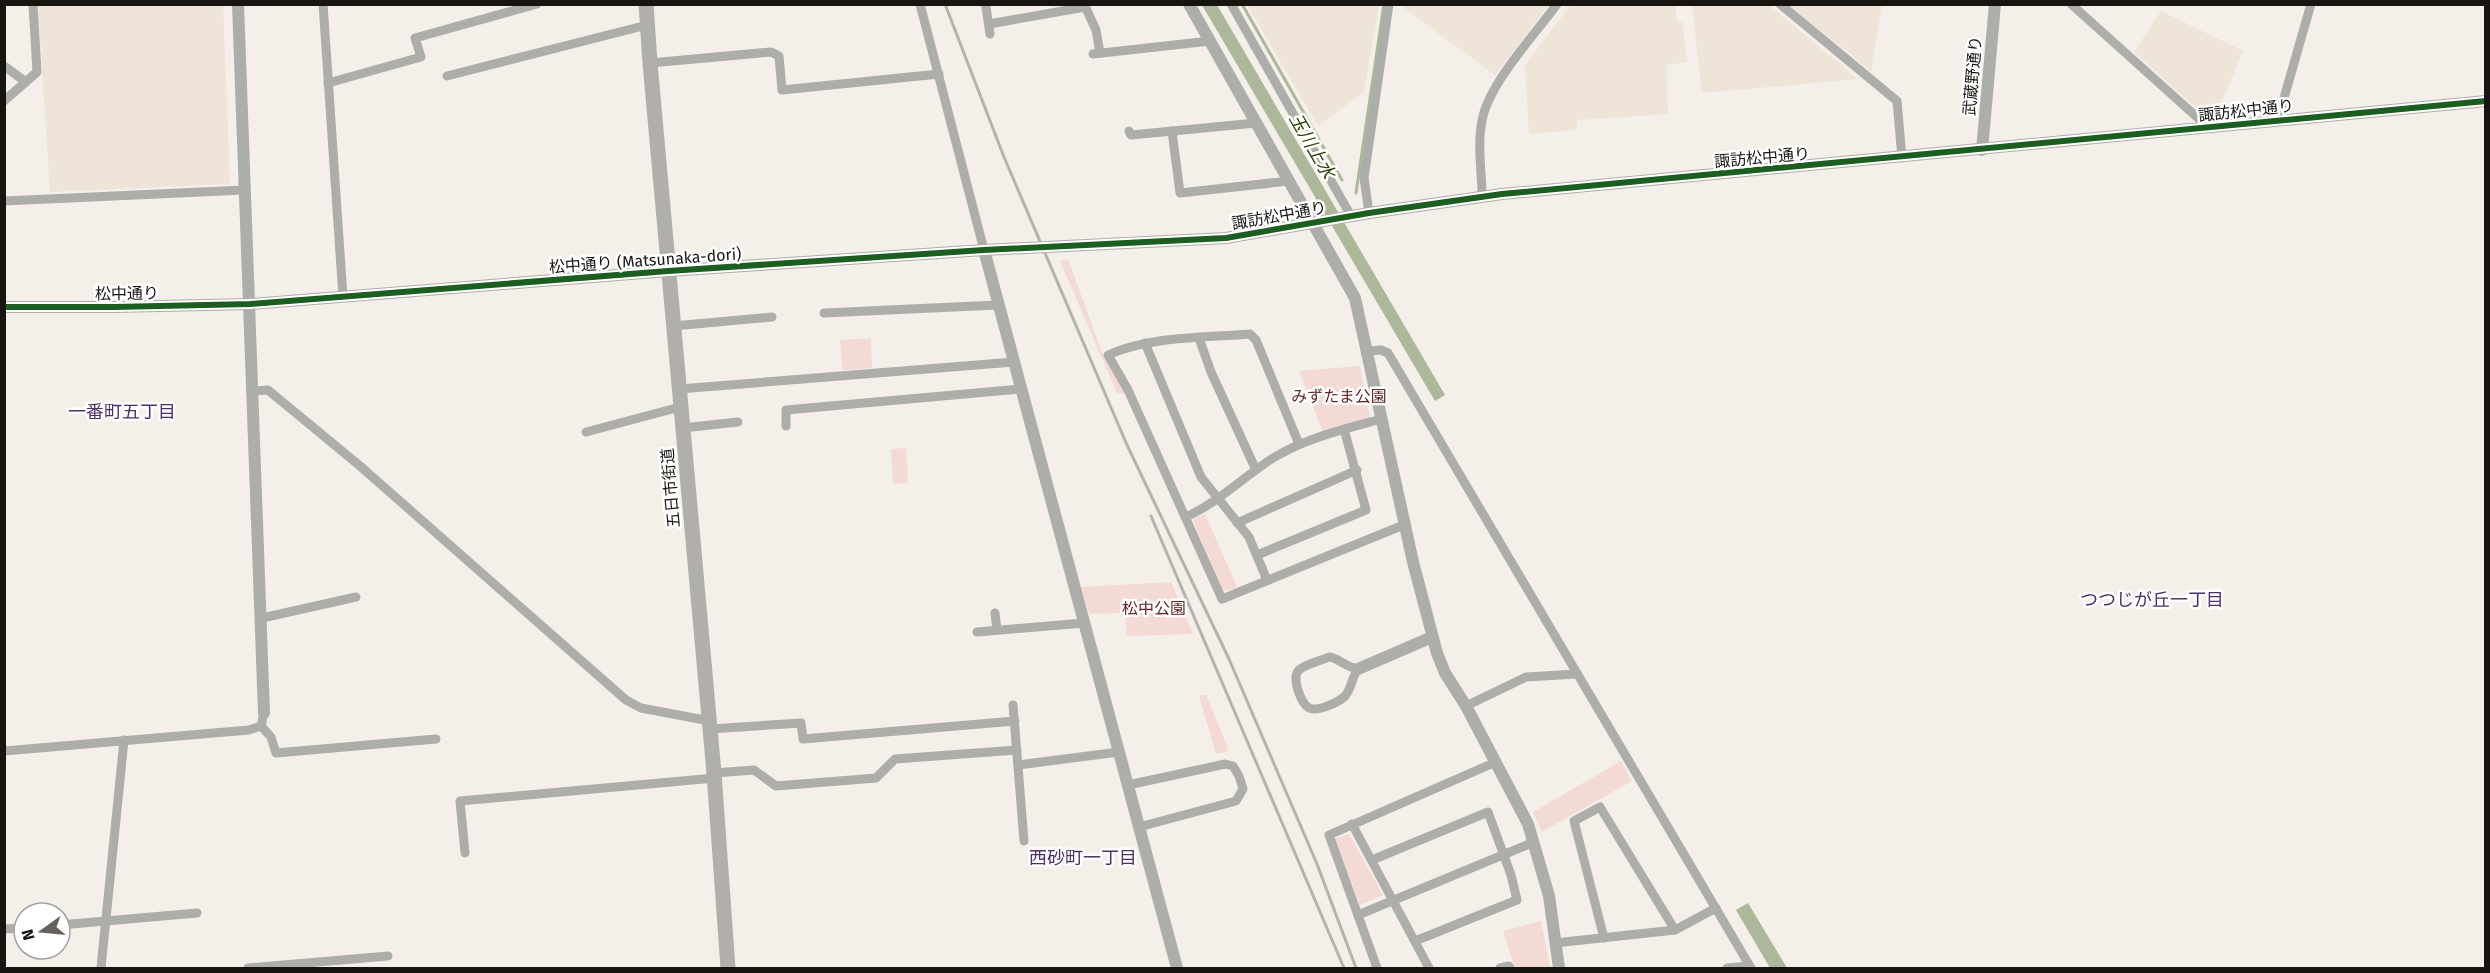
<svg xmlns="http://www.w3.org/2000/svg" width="2490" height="973" viewBox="0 0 2490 973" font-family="'Fira Sans','Noto Sans JP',sans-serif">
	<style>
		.built { fill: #eee4d8 }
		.green { fill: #f3dad5 }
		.water { fill: #adb799 }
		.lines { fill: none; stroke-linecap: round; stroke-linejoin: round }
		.stream { stroke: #adb799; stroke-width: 3 }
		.minor { stroke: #adadaa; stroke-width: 9 }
		.tertiary { stroke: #adadaa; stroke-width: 12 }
		.primary { stroke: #b1afab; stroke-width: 15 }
		.rail { stroke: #b4b3ae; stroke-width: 3 }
		.cycleway-casing { stroke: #fff; stroke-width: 10 }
		.cycleway { stroke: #1b5e20; stroke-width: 6 }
		.labels { text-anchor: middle; stroke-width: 5; stroke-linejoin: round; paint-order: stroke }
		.street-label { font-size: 16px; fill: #181511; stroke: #fff }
		.park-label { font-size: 16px; fill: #622524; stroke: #fff }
		.water-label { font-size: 18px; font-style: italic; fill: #2f4200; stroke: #fff }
		.neighbourhood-label { font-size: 18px; fill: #4e2f68; stroke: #fff }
	</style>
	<rect width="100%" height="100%" fill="#f4efe9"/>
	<!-- built -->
	<g class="built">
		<polygon points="38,5 223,5 230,184 50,192"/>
		<polygon points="1247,5 1379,5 1364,92 1318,126"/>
		<polygon points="1400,5 1400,4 1549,5 1495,75"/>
		<polygon points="1571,5 1675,5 1677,23 1682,22 1687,62 1666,65 1668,114 1577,120 1577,130 1529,134 1525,65"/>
		<polygon points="1692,5 1769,5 1858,79 1702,93"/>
		<polygon points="1789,5 1882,5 1871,71"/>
		<polygon points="2161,11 2243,51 2213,123 2134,52"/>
	</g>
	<!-- green -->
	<g class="green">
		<polygon points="1068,259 1104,358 1126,393 1117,393 1060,261"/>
		<polygon points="871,338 872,368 842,370 840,340"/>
		<polygon points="1360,366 1370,418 1323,432 1299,371"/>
		<polygon points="906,448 908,483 893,484 891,449"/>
		<polygon points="1205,514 1237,587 1227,591 1222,588 1194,523 1195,518"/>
		<polygon points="1171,582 1193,634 1127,636 1125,613 1089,614 1081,587"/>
		<polygon points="1199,695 1206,695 1228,748 1226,752 1216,754"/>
		<polygon points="1621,761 1632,781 1542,832 1533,812"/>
		<polygon points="1349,834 1383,895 1360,905 1335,839"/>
		<polygon points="1541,921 1550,968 1515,968 1503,931"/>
	</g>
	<!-- water -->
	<g class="water">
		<polygon points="1202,5 1217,5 1445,395 1435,401"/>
		<polygon points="1748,903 1787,968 1770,968 1736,910"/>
	</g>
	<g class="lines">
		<!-- stream -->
		<g class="stream">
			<polyline points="1242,4 1342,180"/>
			<polyline points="1356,193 1384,4"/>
		</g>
		<!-- minor -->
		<g class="minor">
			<polyline points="323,4 343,297"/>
			<polyline points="920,4 984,250"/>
			<polyline points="1084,4 1096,30 1100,53"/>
			<polyline points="1231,4 1351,216"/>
			<polyline points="1780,4 1897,101 1902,158"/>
			<polyline points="2071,4 2209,128"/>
			<polyline points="986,7 990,34"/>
			<polyline points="989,24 1085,7"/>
			<polyline points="1093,54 1210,41"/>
			<polyline points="650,63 771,52 779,56 782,90 939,74"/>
			<polyline points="4,66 26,82"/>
			<polyline points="447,76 647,25"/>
			<polyline points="328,83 421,57 415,38 537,4"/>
			<polyline points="4,101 37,72 33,4"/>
			<polyline points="2284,120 2282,105 2311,4"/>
			<polyline points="1129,131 1131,135 1256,123"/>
			<polyline points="1172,131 1180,193 1289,181"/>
			<path d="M1482 196C1482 172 1477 145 1482 121 1488 84 1534 36 1557 4"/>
			<polyline points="4,201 245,190"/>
			<polyline points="1369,213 1364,178 1389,4"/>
			<polyline points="824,313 997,305"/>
			<polyline points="673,326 772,317"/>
			<polyline points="1199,338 1211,372 1256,470"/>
			<polyline points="1145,343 1201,477 1249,537 1267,580"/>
			<polyline points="1368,351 1381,350 1388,353 1751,968"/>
			<polyline points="679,389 1014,362"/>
			<polyline points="254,391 268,390 360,466 626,700 641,708 710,721"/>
			<polyline points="786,426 786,410 1022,389"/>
			<polyline points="682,428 738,422"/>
			<polyline points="586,432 680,407"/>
			<path d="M1299 444 1256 340 1250 334C1203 338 1151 336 1108 355L1128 390 1222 599 1406 524"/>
			<path d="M1186 517C1219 502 1243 477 1273 458 1306 438 1344 429 1381 419"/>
			<polyline points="1237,523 1357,470"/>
			<polyline points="1257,555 1366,510 1344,429"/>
			<polyline points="995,613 997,630"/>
			<polyline points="262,618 356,597"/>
			<polyline points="977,632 1084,623"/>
			<path d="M1329 657C1337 657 1345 667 1358 669 1351 678 1352 690 1344 697 1337 703 1317 712 1309 708 1301 703 1291 678 1299 670 1306 664 1320 661 1329 657Z"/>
			<polyline points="1013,705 1024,841"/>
			<polyline points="1466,706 1526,677 1577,674"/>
			<polyline points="261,726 271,737 276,753 436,739"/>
			<polyline points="710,729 801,723 803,739 1015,721"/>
			<polyline points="4,751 249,730 261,726 264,713"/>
			<polyline points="1018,765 1119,752"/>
			<polyline points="714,773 754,770 776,786 876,778 895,759 1017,750"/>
			<polyline points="1128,785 1225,764 1233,766 1239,776 1243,789 1236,801 1139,827"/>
			<polyline points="1352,824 1429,968"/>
			<polyline points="465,853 460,801 715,778"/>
			<polyline points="1372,860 1488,812 1511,875 1517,900 1415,941"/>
			<polyline points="1358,915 1534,842"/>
			<polyline points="60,925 197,913"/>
			<polyline points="4,929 24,928"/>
			<polyline points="1604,938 1574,821 1600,807 1675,930"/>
			<polyline points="1555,943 1675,930 1716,908"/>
			<polyline points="101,968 124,740"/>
			<polyline points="248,968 388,956"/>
			<polyline points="1377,968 1329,835 1496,762"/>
			<polyline points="1500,968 1509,966 1510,968"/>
			<polyline points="1727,968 1749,966"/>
		</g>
		<!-- tertiary -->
		<g class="tertiary">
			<polyline points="238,4 264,713"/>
			<polyline points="1189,4 1355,298 1413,562 1437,653 1445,673 1466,706 1528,824 1549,896 1559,968"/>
			<polyline points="1982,150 1995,4"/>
			<polyline points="984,250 1177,968"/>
			<polyline points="4,307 114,307 250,304 668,271 984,250 1226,238 1369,213 1502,194 2486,101"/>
			<polyline points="1358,669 1432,637"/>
		</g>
		<!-- primary -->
		<polyline class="primary" points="646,4 650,63 714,773 728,968"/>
		<!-- rail -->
		<g class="rail">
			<polyline points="945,4 1004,157 1127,445 1229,659 1317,864 1356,968"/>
			<polyline points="1151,516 1344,968"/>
		</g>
		<defs>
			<polyline id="cycleway" points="4,307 114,307 250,304 668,271 984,250 1226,238 1369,213 1502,194 2486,101"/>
		</defs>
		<!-- cycleway casing -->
		<use href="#cycleway" class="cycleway-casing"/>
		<!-- cycleway -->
		<use href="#cycleway" class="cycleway"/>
	</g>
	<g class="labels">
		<!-- street labels -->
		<g class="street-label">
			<text transform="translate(1972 76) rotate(-85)" y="6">武蔵野通り</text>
			<text transform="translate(2246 110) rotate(-6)" y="6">諏訪松中通り</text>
			<text transform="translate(1762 157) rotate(-5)" y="6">諏訪松中通り</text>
			<text transform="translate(1279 215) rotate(-10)" y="6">諏訪松中通り</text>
			<text transform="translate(645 260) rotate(-4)" y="6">松中通り (Matsunaka-dori)</text>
			<text transform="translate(127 293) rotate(-1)" y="6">松中通り</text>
			<text transform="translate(670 488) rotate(-95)" y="6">五日市街道</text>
		</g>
		<!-- park labels -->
		<g class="park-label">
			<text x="1339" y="402">みずたま公園</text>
			<text x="1154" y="614">松中公園</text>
		</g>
		<!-- water labels -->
		<g class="water-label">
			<text transform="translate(1312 146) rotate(60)" y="6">玉川上水</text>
		</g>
		<!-- neighbourhood labels -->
		<g class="neighbourhood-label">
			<text x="122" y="418">一番町五丁目</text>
			<text x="2152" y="606">つつじが丘一丁目</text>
			<text x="1083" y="864">西砂町一丁目</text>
		</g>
	</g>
	<!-- border -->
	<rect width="2490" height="973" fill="none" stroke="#181511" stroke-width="12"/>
	<!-- north arrow -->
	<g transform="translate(42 931) rotate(255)"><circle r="28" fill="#ffffff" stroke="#a3a1a0" stroke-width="1.5"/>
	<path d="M0-4.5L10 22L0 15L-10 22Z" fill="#65615d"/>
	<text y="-9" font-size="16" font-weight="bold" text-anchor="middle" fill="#181511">N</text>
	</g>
</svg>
